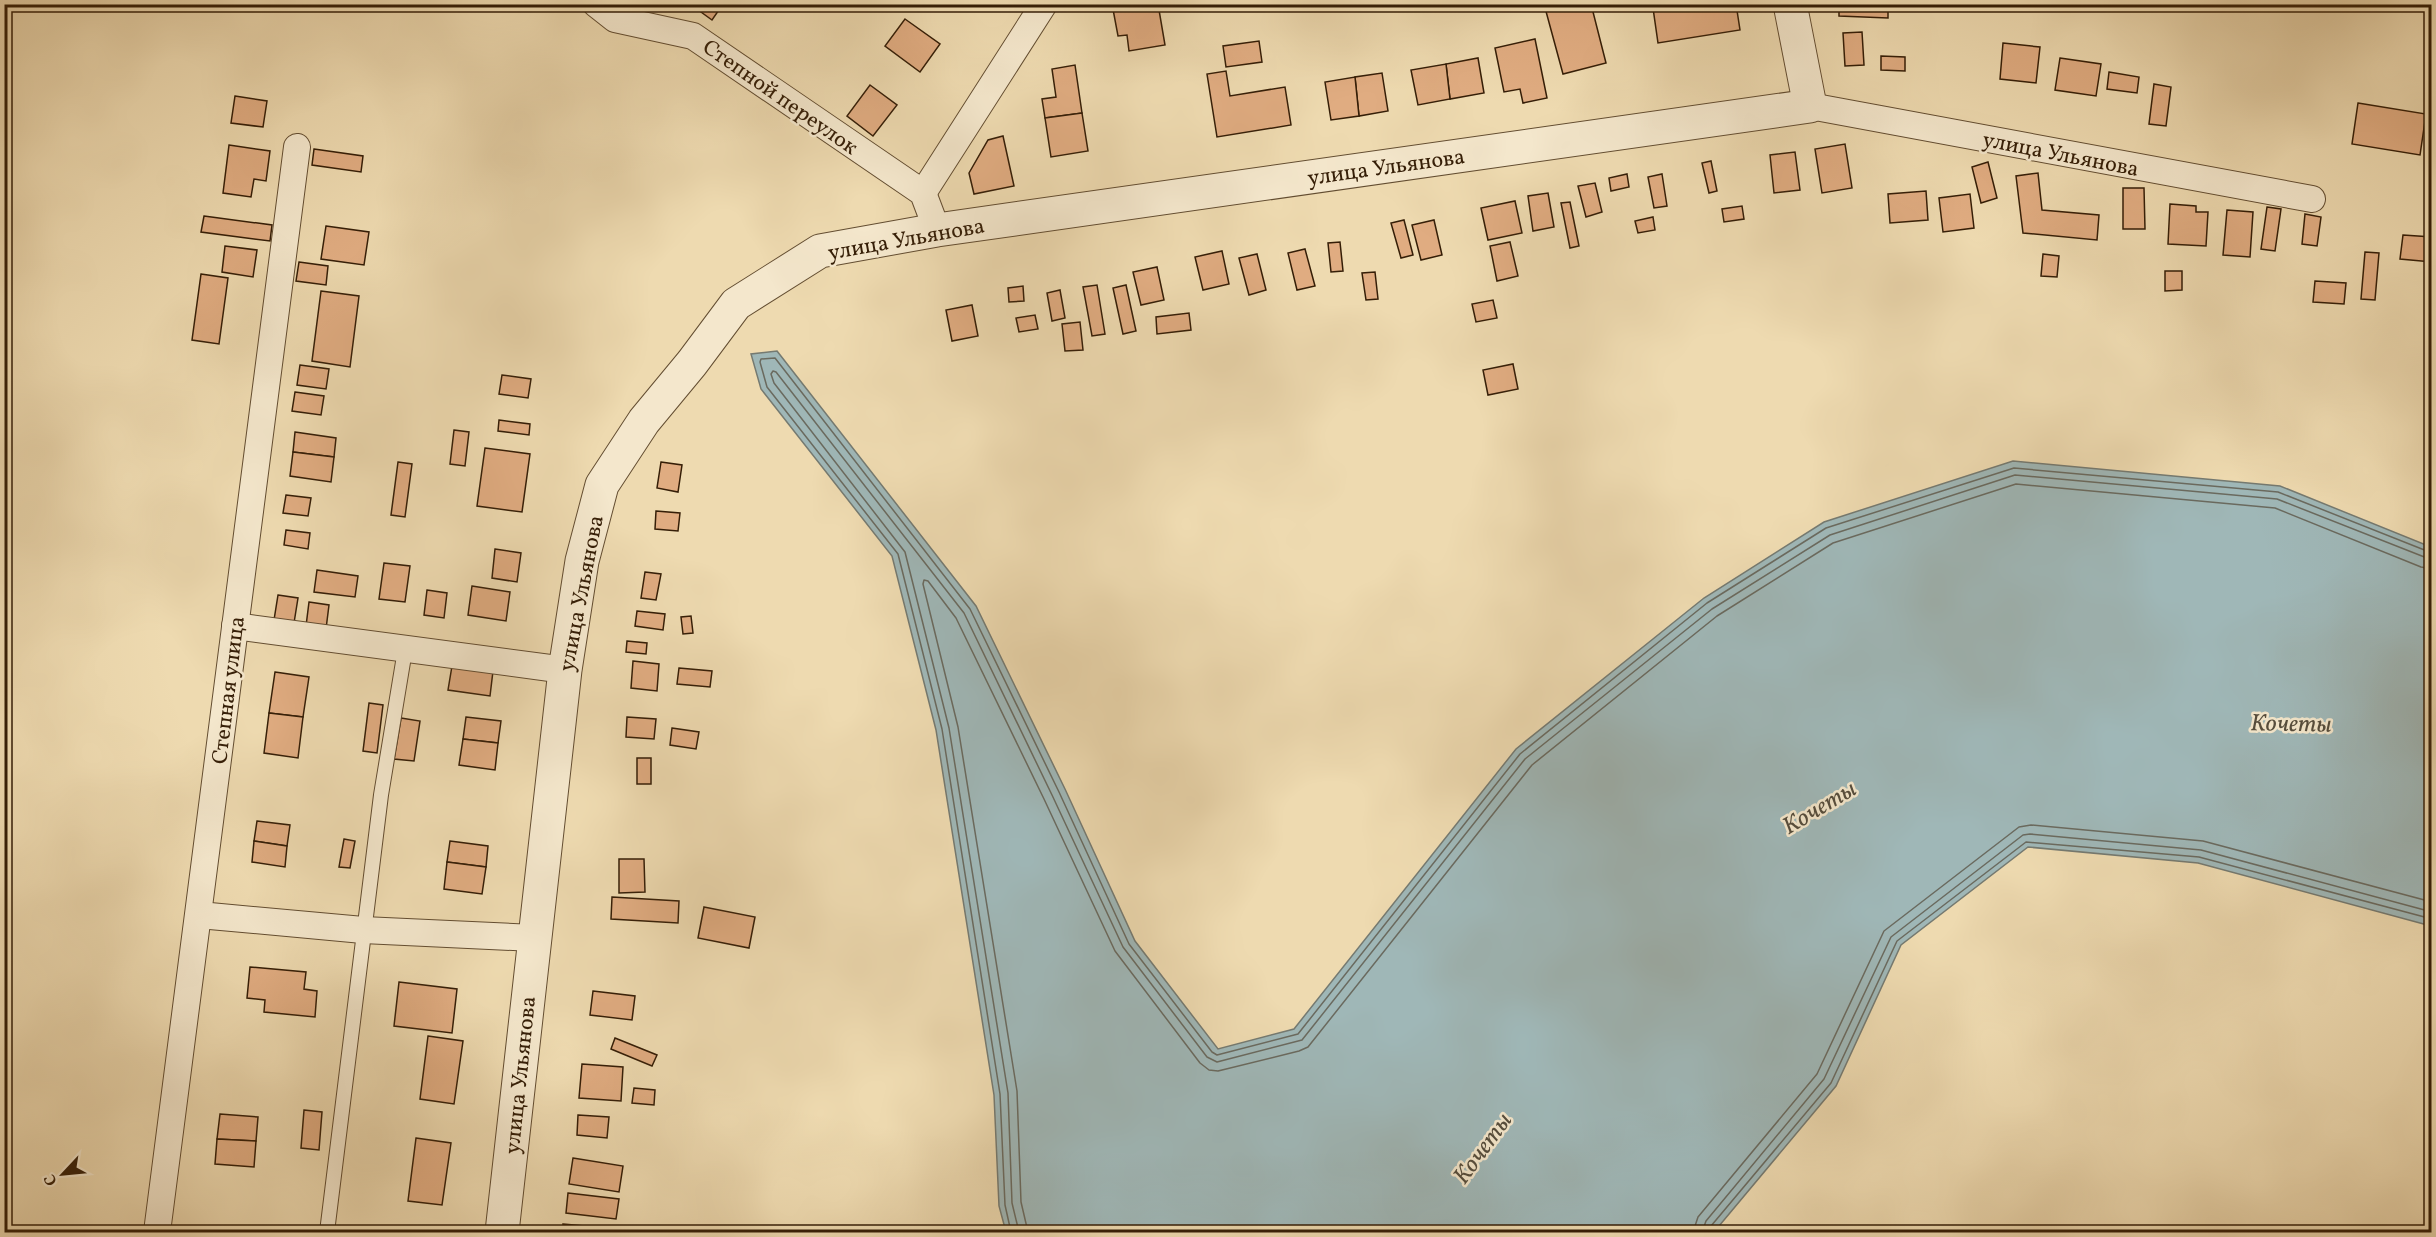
<svg xmlns="http://www.w3.org/2000/svg" width="2436" height="1237" viewBox="0 0 2436 1237" font-family="Vollkorn,serif">
	<style>
		.water { fill: #9fb7b7; stroke: #757a71; stroke-width: 1.5 }
		.lines { fill: none; stroke-linecap: round; stroke-linejoin: round }
		.shore { stroke: #6a6a5f; stroke-width: 1.5 }
		.building { fill: #e0ac81; stroke: #351e07; stroke-width: 1.5 }
		.service-casing { stroke: #634d31; stroke-width: 16 }
		.minor-casing { stroke: #634d31; stroke-width: 28 }
		.tertiary-casing { stroke: #634d31; stroke-width: 35 }
		.service { stroke: #f4e7cc; stroke-width: 14 }
		.minor { stroke: #f4e7cc; stroke-width: 26 }
		.tertiary { stroke: #f4e7cc; stroke-width: 33 }
		.labels { text-anchor: middle; stroke-width: 5; stroke-linejoin: round; paint-order: stroke }
		.street-label { font-size: 22px; fill: #351e07; stroke: #f4e7cc }
		.water-label { font-size: 24px; font-style: italic; fill: #554c3c; stroke: #f4e7cc }
	</style>
	<rect width="100%" height="100%" fill="#eedab0"/>
	<filter id="stains"><feTurbulence type="fractalNoise" baseFrequency=".00333" numOctaves="4"/><feColorMatrix values="0 0 0 0 .2 0 0 0 0 .09 0 0 0 0 .02 0 0 0 .5 -.17"/></filter>
	<radialGradient id="worn" r=".72"><stop offset=".6" stop-color="#630" stop-opacity="0"/><stop offset="1" stop-color="#630" stop-opacity=".3"/></radialGradient>
	<!-- water -->
	<polygon class="water" points="777,351 976,606 1065,789 1135,941 1218,1049 1294,1029 1516,749 1704,598 1824,522 2013,461 2280,486 2431,547 2431,926 2198,863 2028,847 1901,945 1836,1086 1714,1232 1006,1232 999,1206 994,1095 936,730 892,556 761,389 751,354"/>
	<g class="lines">
		<!-- shore -->
		<g class="shore">
			<polyline points="1011,1232 1005,1205 1000,1094 942,729 898,554 767,387 760,362 761,359 775,358 970,609 1059,792 1129,944 1212,1052 1217,1055 1298,1034 1520,754 1707,603 1826,528 2014,468 2278,492 2432,553"/>
			<polyline points="1019,1232 1012,1203 1008,1093 949,728 905,552 774,383 771,374 773,371 776,372 964,613 1052,795 1123,947 1207,1057 1217,1062 1302,1040 1525,759 1712,609 1830,535 2015,475 2277,499 2432,560"/>
			<polyline points="1028,1232 1021,1202 1017,1091 958,727 923,584 924,580 928,581 956,618 1044,799 1115,951 1200,1063 1209,1070 1218,1071 1299,1051 1308,1047 1532,765 1717,616 1833,543 2016,484 2275,508 2421,567 2432,569"/>
			<polyline points="1693,1232 1698,1217 1817,1074 1884,931 2019,827 2031,825 2203,841 2432,902"/>
			<polyline points="1702,1232 1706,1221 1824,1079 1891,937 2023,835 2030,834 2201,850 2432,912"/>
			<polyline points="1710,1232 1711,1226 1831,1083 1897,941 2026,842 2199,857 2432,919"/>
		</g>
	</g>
	<!-- building -->
	<g class="building">
		<polygon points="690,4 723,4 712,20"/>
		<polygon points="1112,4 1158,4 1165,45 1129,51 1127,35 1118,36"/>
		<polygon points="1544,4 1591,4 1606,63 1563,74"/>
		<polygon points="1678,4 1736,4 1740,30 1658,43 1653,8"/>
		<polygon points="1839,4 1888,4 1888,18 1839,16"/>
		<polygon points="905,19 940,44 920,72 885,46"/>
		<polygon points="1862,32 1864,65 1845,66 1843,33"/>
		<polygon points="1535,39 1547,98 1523,103 1520,89 1504,92 1495,48"/>
		<polygon points="1259,41 1262,62 1226,67 1223,46"/>
		<polygon points="2003,43 2040,47 2036,83 2000,79"/>
		<polygon points="1881,56 1905,57 1905,71 1881,70"/>
		<polygon points="1478,58 1484,93 1450,99 1446,64"/>
		<polygon points="2060,58 2101,64 2096,96 2055,90"/>
		<polygon points="1446,64 1450,99 1418,105 1411,70"/>
		<polygon points="1075,65 1082,113 1045,118 1042,99 1056,97 1052,69"/>
		<polygon points="1226,71 1230,96 1285,87 1291,125 1217,137 1207,74"/>
		<polygon points="2109,72 2139,77 2137,93 2107,89"/>
		<polygon points="1382,73 1388,111 1359,116 1355,77"/>
		<polygon points="1355,77 1359,116 1331,120 1325,82"/>
		<polygon points="2154,84 2171,87 2166,126 2149,124"/>
		<polygon points="870,85 897,105 873,136 847,116"/>
		<polygon points="235,96 267,101 263,127 231,123"/>
		<polygon points="2358,103 2426,114 2420,155 2352,144"/>
		<polygon points="1082,113 1088,151 1051,157 1045,118"/>
		<polygon points="1003,136 1014,186 974,194 969,173 988,140"/>
		<polygon points="1845,144 1852,188 1822,193 1815,149"/>
		<polygon points="229,145 270,151 266,181 254,179 251,197 223,193"/>
		<polygon points="314,149 363,156 361,172 312,165"/>
		<polygon points="1795,152 1800,190 1774,193 1770,155"/>
		<polygon points="1711,161 1717,191 1709,193 1702,163"/>
		<polygon points="1988,162 1997,198 1981,203 1972,167"/>
		<polygon points="2038,173 2042,210 2099,215 2097,240 2023,233 2016,176"/>
		<polygon points="1627,174 1629,187 1611,191 1609,178"/>
		<polygon points="1662,174 1667,206 1654,208 1648,177"/>
		<polygon points="1595,183 1602,212 1586,217 1578,186"/>
		<polygon points="2123,188 2144,188 2145,229 2123,229"/>
		<polygon points="1926,191 1928,220 1890,223 1888,194"/>
		<polygon points="1548,193 1554,227 1533,231 1528,196"/>
		<polygon points="1970,194 1974,228 1943,232 1939,198"/>
		<polygon points="1515,201 1522,233 1488,240 1481,208"/>
		<polygon points="1570,202 1579,246 1570,248 1561,203"/>
		<polygon points="2170,204 2196,206 2196,212 2208,212 2206,246 2168,244"/>
		<polygon points="1742,206 1744,219 1724,222 1722,209"/>
		<polygon points="2267,207 2281,209 2275,251 2261,249"/>
		<polygon points="2227,210 2253,212 2250,257 2223,255"/>
		<polygon points="2305,214 2321,217 2317,246 2302,244"/>
		<polygon points="204,216 272,225 270,241 201,232"/>
		<polygon points="1653,217 1655,230 1638,233 1635,221"/>
		<polygon points="1404,220 1413,255 1401,258 1391,223"/>
		<polygon points="1434,220 1442,255 1421,260 1412,225"/>
		<polygon points="326,226 369,232 364,265 321,259"/>
		<polygon points="2403,235 2432,237 2432,262 2400,259"/>
		<polygon points="1340,242 1343,271 1331,272 1328,243"/>
		<polygon points="1510,242 1518,276 1497,281 1490,246"/>
		<polygon points="225,246 257,250 253,277 222,272"/>
		<polygon points="1305,249 1315,286 1297,290 1288,253"/>
		<polygon points="1222,251 1229,284 1203,290 1195,257"/>
		<polygon points="2365,252 2379,253 2375,300 2361,299"/>
		<polygon points="1257,254 1266,290 1249,295 1239,258"/>
		<polygon points="2043,254 2059,256 2057,277 2041,276"/>
		<polygon points="299,262 328,266 326,285 296,281"/>
		<polygon points="1157,267 1164,300 1141,305 1133,272"/>
		<polygon points="2165,271 2182,271 2182,290 2165,291"/>
		<polygon points="1375,272 1378,299 1366,300 1362,273"/>
		<polygon points="201,274 228,278 219,344 192,340"/>
		<polygon points="2315,281 2346,283 2344,304 2313,302"/>
		<polygon points="1097,285 1105,334 1092,336 1083,287"/>
		<polygon points="1126,285 1136,331 1123,334 1113,288"/>
		<polygon points="1023,286 1024,301 1009,302 1008,288"/>
		<polygon points="1060,290 1065,318 1052,321 1047,293"/>
		<polygon points="321,291 359,296 350,367 312,361"/>
		<polygon points="1493,300 1497,318 1476,322 1472,304"/>
		<polygon points="972,305 978,336 952,341 946,310"/>
		<polygon points="1189,313 1191,330 1157,334 1156,317"/>
		<polygon points="1035,315 1038,329 1019,332 1016,318"/>
		<polygon points="1080,322 1083,350 1065,351 1062,324"/>
		<polygon points="1513,364 1518,389 1488,395 1483,370"/>
		<polygon points="300,365 329,369 326,389 297,385"/>
		<polygon points="502,375 531,379 528,398 499,394"/>
		<polygon points="295,392 324,396 321,415 292,411"/>
		<polygon points="499,420 530,424 529,435 498,431"/>
		<polygon points="454,430 469,432 465,466 450,464"/>
		<polygon points="295,432 336,438 334,457 293,452"/>
		<polygon points="485,448 530,454 522,512 477,506"/>
		<polygon points="293,452 334,457 331,482 290,476"/>
		<polygon points="398,462 412,464 405,517 391,515"/>
		<polygon points="661,462 682,465 678,492 657,488"/>
		<polygon points="286,495 311,498 308,516 283,513"/>
		<polygon points="656,511 680,513 678,531 655,529"/>
		<polygon points="286,530 310,533 308,549 284,545"/>
		<polygon points="495,549 521,553 517,582 492,578"/>
		<polygon points="384,563 410,566 405,602 379,599"/>
		<polygon points="317,570 358,576 355,597 314,592"/>
		<polygon points="645,572 661,574 656,600 641,598"/>
		<polygon points="472,586 510,592 506,621 468,615"/>
		<polygon points="427,590 447,593 444,618 424,615"/>
		<polygon points="278,595 298,598 294,623 274,620"/>
		<polygon points="309,602 329,605 326,629 306,626"/>
		<polygon points="637,611 665,614 663,630 635,626"/>
		<polygon points="691,616 693,633 683,634 681,617"/>
		<polygon points="627,641 647,643 646,654 626,652"/>
		<polygon points="633,661 659,664 657,691 631,688"/>
		<polygon points="452,666 493,671 490,696 448,690"/>
		<polygon points="679,668 712,671 710,687 677,684"/>
		<polygon points="275,672 309,677 303,717 269,713"/>
		<polygon points="369,703 383,705 377,753 363,751"/>
		<polygon points="269,713 303,717 298,758 264,753"/>
		<polygon points="466,717 501,721 498,743 463,739"/>
		<polygon points="627,717 656,719 654,739 626,737"/>
		<polygon points="401,718 420,721 414,761 394,759"/>
		<polygon points="672,728 699,732 696,749 670,745"/>
		<polygon points="463,739 498,743 495,770 459,765"/>
		<rect x="637" y="758" width="14" height="26"/>
		<polygon points="257,821 290,825 287,846 254,841"/>
		<polygon points="344,839 355,841 350,868 339,867"/>
		<polygon points="254,841 287,846 285,867 252,862"/>
		<polygon points="450,841 488,846 486,867 447,862"/>
		<polygon points="619,859 644,859 645,892 619,893"/>
		<polygon points="447,862 486,867 482,894 444,889"/>
		<polygon points="612,897 679,901 678,923 611,919"/>
		<polygon points="704,907 755,917 749,948 698,938"/>
		<polygon points="250,967 306,972 304,989 317,991 315,1017 264,1012 265,1000 247,998"/>
		<polygon points="399,982 457,989 452,1033 394,1026"/>
		<polygon points="593,991 635,996 632,1020 590,1015"/>
		<polygon points="428,1036 463,1041 454,1104 420,1099"/>
		<polygon points="615,1038 657,1055 652,1066 611,1049"/>
		<polygon points="582,1064 623,1067 621,1101 579,1098"/>
		<polygon points="634,1088 655,1090 654,1105 632,1103"/>
		<polygon points="304,1110 322,1112 319,1150 301,1148"/>
		<polygon points="220,1114 258,1117 256,1141 217,1139"/>
		<polygon points="578,1115 609,1117 607,1138 577,1135"/>
		<polygon points="416,1138 451,1143 442,1205 408,1201"/>
		<polygon points="217,1139 256,1141 254,1167 215,1164"/>
		<polygon points="573,1158 623,1166 619,1192 569,1184"/>
		<polygon points="568,1193 619,1199 616,1219 566,1213"/>
		<polygon points="563,1224 584,1226 583,1232 563,1232"/>
	</g>
	<g class="lines">
		<defs>
			<polyline id="service" points="327,1232 381,795 405,650"/>
			<g id="minor">
				<polyline points="596,4 615,19 693,36 923,193 937,230"/>
				<polyline points="1810,106 2312,199"/>
				<polyline points="923,193 1044,4"/>
				<polyline points="235,626 565,670"/>
				<polyline points="199,915 363,930 534,938"/>
				<polyline points="157,1232 297,147"/>
			</g>
			<polyline id="tertiary" points="502,1232 565,670 582,561 602,485 644,421 692,363 736,304 820,251 937,230 1810,106 1790,4"/>
		</defs>
		<!-- service casing -->
		<use href="#service" class="service-casing"/>
		<!-- minor casing -->
		<use href="#minor" class="minor-casing"/>
		<!-- tertiary casing -->
		<use href="#tertiary" class="tertiary-casing"/>
		<!-- service -->
		<use href="#service" class="service"/>
		<!-- minor -->
		<use href="#minor" class="minor"/>
		<!-- tertiary -->
		<use href="#tertiary" class="tertiary"/>
	</g>
	<g class="labels">
		<!-- street labels -->
		<g class="street-label">
			<text transform="translate(781 96) rotate(35)" y="8">Степной переулок</text>
			<text transform="translate(2061 153) rotate(11)" y="8">улица Ульянова</text>
			<text transform="translate(1386 166) rotate(-8)" y="8">улица Ульянова</text>
			<text transform="translate(906 238) rotate(-10)" y="8">улица Ульянова</text>
			<text transform="translate(580 593) rotate(-79)" y="8">улица Ульянова</text>
			<text transform="translate(227 690) rotate(-83)" y="8">Степная улица</text>
			<text transform="translate(519 1075) rotate(-84)" y="8">улица Ульянова</text>
		</g>
		<!-- water labels -->
		<g class="water-label">
			<text transform="translate(2291 723) rotate(1)" y="8">Кочеты</text>
			<text transform="translate(1819 807) rotate(-31)" y="8">Кочеты</text>
			<text transform="translate(1482 1148) rotate(-54)" y="8">Кочеты</text>
		</g>
	</g>
	<!-- margin -->
	<rect width="2436" height="1237" fill="none" stroke="#eedab0" stroke-width="24"/>
	<rect x="6" y="6" width="2424" height="1225" fill="none" stroke="#351e07" stroke-width="3"/>
	<rect x="12" y="12" width="2412" height="1213" fill="none" stroke="#351e07" stroke-width="1.5"/>
	<!-- north arrow -->
	<g transform="translate(63 1174) rotate(244)" stroke="#f4e7cc" stroke-width="4.5" paint-order="stroke">
	<path d="M0-4.5L10 22L0 15L-10 22Z" fill="#351e07"/>
	<text y="-9" font-size="16" font-weight="bold" text-anchor="middle" fill="#351e07">С</text>
	</g>
	<rect width="100%" height="100%" filter="url(#stains)"/>
	<rect width="100%" height="100%" fill="url(#worn)"/>
</svg>
